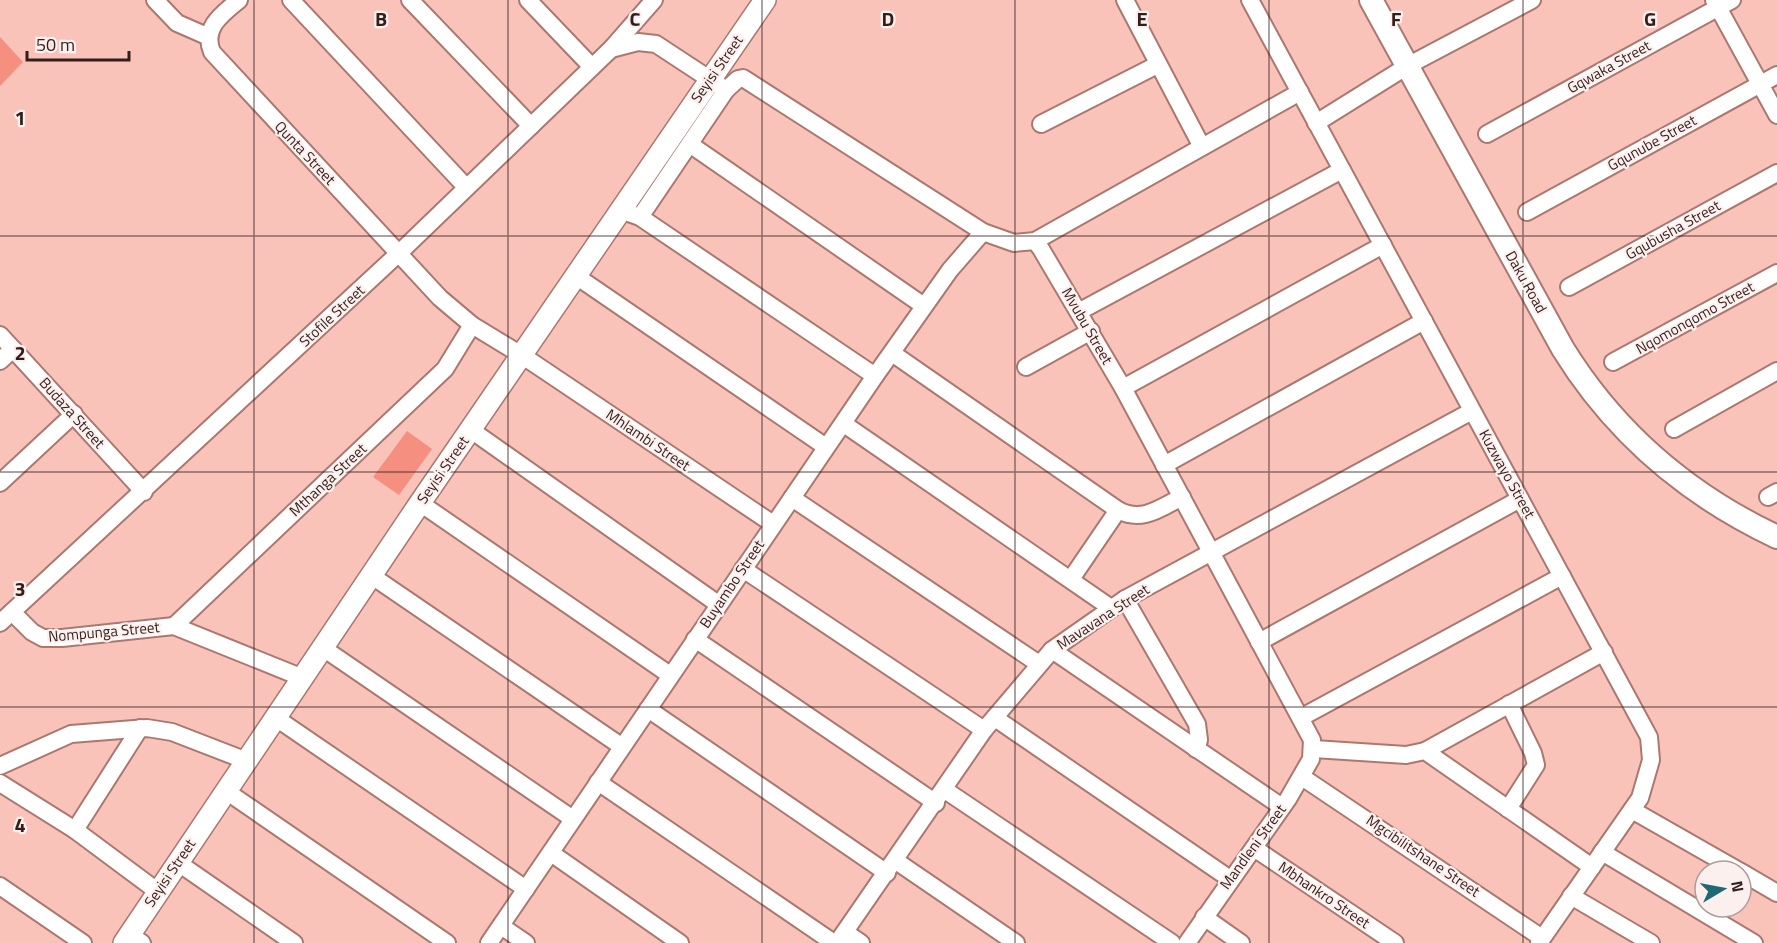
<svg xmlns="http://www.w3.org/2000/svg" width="1777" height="943" viewBox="0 0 1777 943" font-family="'Titillium Web',sans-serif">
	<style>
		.green { fill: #f58f80 }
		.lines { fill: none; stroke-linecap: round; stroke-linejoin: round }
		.minor-casing { stroke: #ab7870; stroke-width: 20 }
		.tertiary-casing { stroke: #ab7870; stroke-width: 24 }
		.secondary-casing { stroke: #ab7870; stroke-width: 26 }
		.minor { stroke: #fff; stroke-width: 16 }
		.tertiary { stroke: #fff; stroke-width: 21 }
		.secondary { stroke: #fff; stroke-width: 22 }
		.grid { fill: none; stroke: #331e1b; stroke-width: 1.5; stroke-opacity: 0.55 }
		.labels { text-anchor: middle; stroke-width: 4.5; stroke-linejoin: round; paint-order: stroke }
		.street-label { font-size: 15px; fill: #331e1b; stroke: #fcf0ee }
		.grid-label { font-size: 20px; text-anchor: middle; font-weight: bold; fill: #331e1b; stroke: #fcf0ee; stroke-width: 4.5; stroke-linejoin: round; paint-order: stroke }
	</style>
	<rect width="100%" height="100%" fill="#fac3ba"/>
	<!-- green -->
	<g class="green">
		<polygon points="0,37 23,62 0,86"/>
		<polygon points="407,431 432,449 399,495 373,477"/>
	</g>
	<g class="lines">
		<defs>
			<g id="minor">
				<polyline points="155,0 177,23 209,37"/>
				<path d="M239 0C222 14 202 28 212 52L440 298 472 325 523 356 773 524"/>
				<polyline points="291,0 466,187"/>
				<polyline points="410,0 531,126"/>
				<polyline points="528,0 592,67"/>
				<polyline points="1125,0 1202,147"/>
				<polyline points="1250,0 1649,737 1651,760 1640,798 1539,943"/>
				<polyline points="1714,0 1777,115"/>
				<polyline points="611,49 638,42 656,44 726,90 738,79 743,78 983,232 1014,243 1035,241 1041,249 1123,388 1312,740 1311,759 1288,799 1187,943"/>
				<polyline points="1316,123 1409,65 1532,0"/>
				<polyline points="1041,124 1157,65"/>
				<polyline points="1487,134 1732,0"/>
				<polyline points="691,145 924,306"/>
				<polyline points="620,210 640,217 875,376"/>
				<polyline points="1527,212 1777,75"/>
				<polyline points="640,217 726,90"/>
				<polyline points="1035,241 1300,92"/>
				<polyline points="576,276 826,447"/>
				<polyline points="1569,287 1777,173"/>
				<polyline points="1080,311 1342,170"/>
				<polyline points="0,335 144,492"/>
				<polyline points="892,353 1118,510 1071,579"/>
				<polyline points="0,361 13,349"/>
				<polyline points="1613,362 1777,273"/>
				<polyline points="1026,367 1091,331"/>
				<polyline points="1123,388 1383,245"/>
				<polyline points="844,424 1111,608"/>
				<polyline points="1674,429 1777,371"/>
				<polyline points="471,430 718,604"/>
				<polyline points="1164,465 1424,321"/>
				<polyline points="0,483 74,414"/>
				<polyline points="1768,497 1777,492"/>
				<polyline points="792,498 1039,664"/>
				<polyline points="420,503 670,675"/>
				<path d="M1118 510C1142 523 1160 508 1182 497"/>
				<polyline points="743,569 984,730"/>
				<polyline points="372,576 621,746"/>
				<polyline points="1125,599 1197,724 1199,740 1196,749"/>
				<polyline points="12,612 32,632 43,638 62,638 174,626 303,678"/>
				<polyline points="0,623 398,254 611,49 654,0"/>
				<polyline points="174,626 445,369 472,325"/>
				<polyline points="695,639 936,803"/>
				<polyline points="1259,642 1520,499"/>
				<polyline points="323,648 573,819"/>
				<polyline points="1052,650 1282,807"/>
				<polyline points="648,709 887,873"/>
				<polyline points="1302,717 1562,576"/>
				<polyline points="276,718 526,889"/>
				<polyline points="995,718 1230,879"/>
				<polyline points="1314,749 1406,755 1425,751 1592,867"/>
				<polyline points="1425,751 1604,652"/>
				<polyline points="0,766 71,734 147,728 172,732 247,761"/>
				<polyline points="1302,777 1542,938"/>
				<polyline points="598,782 834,943"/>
				<polyline points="0,783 75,830 157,891"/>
				<polyline points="945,790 1172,943"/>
				<polyline points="226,791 447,943"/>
				<polyline points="1508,809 1536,765 1533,753 1509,704"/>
				<polyline points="1632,810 1739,871"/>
				<polyline points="75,830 140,728"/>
				<polyline points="1254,848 1395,943"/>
				<polyline points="1602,852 1754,943"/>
				<polyline points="551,853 680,943"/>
				<polyline points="896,861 1016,943"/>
				<polyline points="177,862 294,943"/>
				<polyline points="1741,872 1777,893"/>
				<polyline points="0,886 83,943"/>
				<polyline points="1571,896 1651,943"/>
				<polyline points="1204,917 1241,943"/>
				<polyline points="501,926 526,943"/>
				<polyline points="845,932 861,943"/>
				<polyline points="130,935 142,943"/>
				<polyline points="489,943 875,376 950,270 983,232"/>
				<polyline points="837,943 984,730 1052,650 1125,599 1472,411"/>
			</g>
			<polyline id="tertiary" points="124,943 420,503 765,0"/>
			<path id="secondary" d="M1371 0 1563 349C1615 433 1688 495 1777 537"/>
		</defs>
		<!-- minor casing -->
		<use href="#minor" class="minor-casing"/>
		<!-- tertiary casing -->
		<use href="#tertiary" class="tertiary-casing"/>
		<!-- secondary casing -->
		<use href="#secondary" class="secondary-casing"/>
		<!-- minor -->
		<use href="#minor" class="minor"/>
		<!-- tertiary -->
		<use href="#tertiary" class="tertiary"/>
		<!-- secondary -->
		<use href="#secondary" class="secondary"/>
	</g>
	<!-- grid -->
	<path class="grid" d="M254 0V943M508 0V943M762 0V943M1015 0V943M1269 0V943M1523 0V943M0 236H1777M0 472H1777M0 707H1777"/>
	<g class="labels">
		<!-- street labels -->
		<g class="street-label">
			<text transform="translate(1609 67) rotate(-29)" y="5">Gqwaka Street</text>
			<text transform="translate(717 69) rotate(-55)" y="5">Seyisi Street</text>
			<text transform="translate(1652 143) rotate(-29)" y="5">Gqunube Street</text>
			<text transform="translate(305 153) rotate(47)" y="5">Qunta Street</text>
			<text transform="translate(1673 230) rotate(-29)" y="5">Gqubusha Street</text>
			<text transform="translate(1526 282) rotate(61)" y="5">Daku Road</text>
			<text transform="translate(332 316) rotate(-43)" y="5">Stofile Street</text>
			<text transform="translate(1695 318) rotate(-29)" y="5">Nqomonqomo Street</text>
			<text transform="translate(1087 326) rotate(60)" y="5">Mvubu Street</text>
			<text transform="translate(72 413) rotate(48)" y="5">Budaza Street</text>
			<text transform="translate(648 440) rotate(34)" y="5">Mhlambi Street</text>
			<text transform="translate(443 470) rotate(-55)" y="5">Seyisi Street</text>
			<text transform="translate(1507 474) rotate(61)" y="5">Kuzwayo Street</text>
			<text transform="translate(328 480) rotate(-43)" y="5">Mthanga Street</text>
			<text transform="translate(732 584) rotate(-56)" y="5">Buyambo Street</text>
			<text transform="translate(1103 617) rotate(-33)" y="5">Mavavana Street</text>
			<text transform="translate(104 632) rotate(-5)" y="5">Nompunga Street</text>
			<text transform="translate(1253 847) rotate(-54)" y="5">Mandleni Street</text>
			<text transform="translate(1423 856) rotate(34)" y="5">Mgcibilitshane Street</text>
			<text transform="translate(170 873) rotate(-56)" y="5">Seyisi Street</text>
			<text transform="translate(1324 895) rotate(34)" y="5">Mbhankro Street</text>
		</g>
	</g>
	<g class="grid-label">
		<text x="381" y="26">B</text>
		<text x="635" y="26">C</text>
		<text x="888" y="26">D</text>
		<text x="1142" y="26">E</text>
		<text x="1396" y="26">F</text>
		<text x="1650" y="26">G</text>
		<text x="20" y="125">1</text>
		<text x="20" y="360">2</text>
		<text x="20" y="596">3</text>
		<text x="20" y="832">4</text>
	</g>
	<!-- north arrow -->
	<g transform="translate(1723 889) rotate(80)"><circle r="28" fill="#fcf0ee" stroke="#ac9c9a" stroke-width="1.5"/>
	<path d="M0-4.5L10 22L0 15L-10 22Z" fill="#1f6974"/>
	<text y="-9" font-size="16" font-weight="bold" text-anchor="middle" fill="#331e1b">N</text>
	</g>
	<!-- scale -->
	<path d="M27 51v9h102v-9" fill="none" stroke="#331e1b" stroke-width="3"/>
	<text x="36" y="51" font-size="18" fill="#331e1b" stroke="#fcf0ee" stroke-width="4.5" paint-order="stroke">50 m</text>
</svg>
